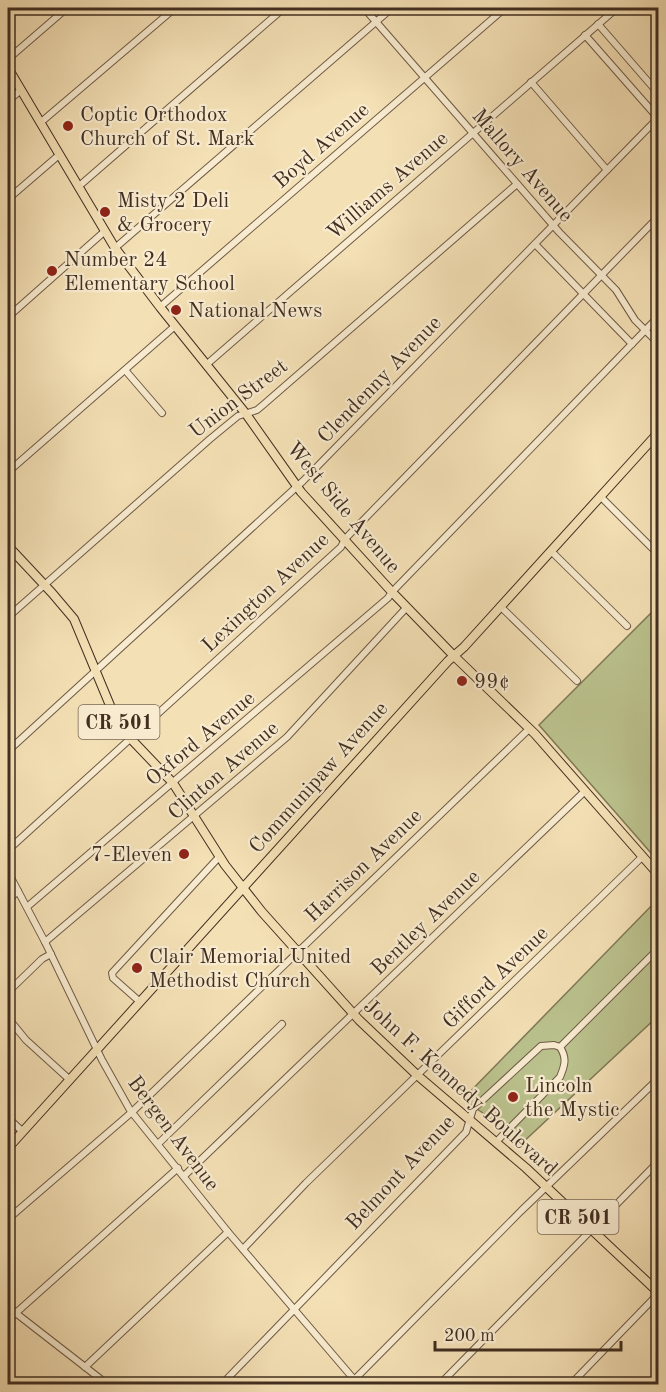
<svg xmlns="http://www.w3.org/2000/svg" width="666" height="1392" viewBox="0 0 666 1392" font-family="'Old Standard TT',serif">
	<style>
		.green { fill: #bbc28d; stroke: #7e7857; stroke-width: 1.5 }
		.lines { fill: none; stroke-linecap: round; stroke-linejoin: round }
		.minor-casing { stroke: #6e5a46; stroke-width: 8 }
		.major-casing { stroke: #412e21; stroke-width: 10 }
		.minor { stroke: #f8ebcf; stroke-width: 6 }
		.major { stroke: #f4e0b5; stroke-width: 8 }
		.poi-dot { fill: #8f2418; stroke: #f8ebcf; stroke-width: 2 }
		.labels { text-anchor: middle; stroke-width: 4.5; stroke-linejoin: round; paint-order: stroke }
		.shield { fill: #f8ebcf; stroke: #786755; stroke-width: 1.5 }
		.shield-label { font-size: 20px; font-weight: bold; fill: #412e21 }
		.poi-label { font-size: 21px; fill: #412e21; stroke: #f8ebcf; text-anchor: start }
		.street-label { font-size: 21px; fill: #412e21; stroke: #f8ebcf }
	</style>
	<rect width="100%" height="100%" fill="#f4e0b5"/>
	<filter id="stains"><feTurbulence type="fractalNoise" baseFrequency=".00333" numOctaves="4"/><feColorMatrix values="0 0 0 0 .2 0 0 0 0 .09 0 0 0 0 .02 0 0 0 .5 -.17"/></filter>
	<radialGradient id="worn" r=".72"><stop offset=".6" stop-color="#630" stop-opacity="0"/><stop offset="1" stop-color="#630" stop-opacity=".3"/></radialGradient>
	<!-- green -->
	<g class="green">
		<polygon points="658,606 658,861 539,725"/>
		<polygon points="658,899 658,1016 519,1146 487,1116 463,1099"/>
	</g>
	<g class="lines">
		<defs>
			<g id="minor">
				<polyline points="364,8 559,232 616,290 635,320 658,343"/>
				<polyline points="598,24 658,93"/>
				<polyline points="585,35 658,118"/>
				<polyline points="8,59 67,8"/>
				<polyline points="531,82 607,170"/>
				<polyline points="8,101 21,90"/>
				<polyline points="40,123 175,8"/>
				<polyline points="78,187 284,8"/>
				<polyline points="8,199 59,155"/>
				<polyline points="535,244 632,344"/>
				<polyline points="115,248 392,8"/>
				<polyline points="160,307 505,8"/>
				<polyline points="8,317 105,231"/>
				<polyline points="206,365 617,8"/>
				<polyline points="125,370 162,413"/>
				<polyline points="651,443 658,450"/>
				<polyline points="8,472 175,326"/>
				<polyline points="601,497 658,554"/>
				<polyline points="551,551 627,626"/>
				<polyline points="500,606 577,681"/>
				<polyline points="8,617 210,439 238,416 257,410 263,405 517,184"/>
				<polyline points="8,751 303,481 658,118"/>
				<polyline points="8,850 341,547 345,539 658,217"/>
				<polyline points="8,872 45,942 102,1060 130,1110 228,1232 358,1384"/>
				<polyline points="8,900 18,891"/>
				<polyline points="27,907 388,598 392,592 658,317"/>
				<polyline points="45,942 287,737 407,607"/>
				<polyline points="8,992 42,959 51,954"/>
				<polyline points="139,1001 113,978 112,973 220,856"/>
				<polyline points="8,1018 26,1040 70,1080"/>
				<polyline points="560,1047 658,949"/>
				<polyline points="8,1118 22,1131"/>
				<path d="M496 1142 560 1077C565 1065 567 1058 560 1047"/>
				<polyline points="159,1143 282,1024"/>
				<polyline points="184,1176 585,791"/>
				<polyline points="8,1219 132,1112 529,729"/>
				<polyline points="243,1249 306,1183 643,856"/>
				<polyline points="8,1307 107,1384"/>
				<polyline points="8,1320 178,1168"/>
				<polyline points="85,1367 228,1232"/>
				<polyline points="354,1380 521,1211 658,1079"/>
				<polyline points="222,1384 466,1132 473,1109 541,1046 554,1045 560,1047"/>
				<polyline points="440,1384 658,1162"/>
				<polyline points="571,1384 658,1294"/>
			</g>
			<g id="major">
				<polyline points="8,68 115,248 160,307 246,414 301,492 392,592 454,656 535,734 658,874"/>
				<polyline points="8,546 52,593 74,619 114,715 131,739 173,783 225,865 262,912 359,1020 417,1075 526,1168 658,1292"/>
				<polyline points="8,1148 448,661 464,647 658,433"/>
			</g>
		</defs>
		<!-- minor casing -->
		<use href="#minor" class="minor-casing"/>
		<!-- major casing -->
		<use href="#major" class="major-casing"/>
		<!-- minor -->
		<use href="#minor" class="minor"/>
		<!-- major -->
		<use href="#major" class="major"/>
	</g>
	<!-- markers -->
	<g class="poi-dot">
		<circle cx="68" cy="126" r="6"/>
		<circle cx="105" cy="212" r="6"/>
		<circle cx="52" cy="271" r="6"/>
		<circle cx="176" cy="310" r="6"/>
		<circle cx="462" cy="681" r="6"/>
		<circle cx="184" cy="854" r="6"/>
		<circle cx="137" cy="968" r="6"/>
		<circle cx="513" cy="1097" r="6"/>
	</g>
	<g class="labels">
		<!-- shield labels -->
		<g class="shield">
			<rect x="78.5" y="705" width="81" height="34" rx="4.5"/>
			<rect x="537.5" y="1200" width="81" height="34" rx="4.5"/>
		</g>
		<g class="shield-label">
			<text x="119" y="729">CR 501</text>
			<text x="578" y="1224">CR 501</text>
		</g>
		<!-- poi labels -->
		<g class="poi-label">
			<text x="80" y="121">Coptic Orthodox<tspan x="80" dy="24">Church of St. Mark</tspan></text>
			<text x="117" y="207">Misty 2 Deli<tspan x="117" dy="24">&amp; Grocery</tspan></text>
			<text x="64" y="266">Number 24<tspan x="64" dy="24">Elementary School</tspan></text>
			<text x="188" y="317">National News</text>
			<text x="474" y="688">99¢</text>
			<text x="172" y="861" text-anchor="end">7-Eleven</text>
			<text x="149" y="963">Clair Memorial United<tspan x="149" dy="24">Methodist Church</tspan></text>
			<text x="525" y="1092">Lincoln<tspan x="525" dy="24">the Mystic</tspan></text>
		</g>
		<!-- street labels -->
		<g class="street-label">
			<text transform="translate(321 145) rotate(-41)" y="7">Boyd Avenue</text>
			<text transform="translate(523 165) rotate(49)" y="7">Mallory Avenue</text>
			<text transform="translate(387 185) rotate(-41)" y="7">Williams Avenue</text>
			<text transform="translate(379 379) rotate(-46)" y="7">Clendenny Avenue</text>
			<text transform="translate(238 398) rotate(-37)" y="7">Union Street</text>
			<text transform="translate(344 507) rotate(50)" y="7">West Side Avenue</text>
			<text transform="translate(265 592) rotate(-43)" y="7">Lexington Avenue</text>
			<text transform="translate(200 738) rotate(-40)" y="7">Oxford Avenue</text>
			<text transform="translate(223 770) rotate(-41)" y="7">Clinton Avenue</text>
			<text transform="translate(318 777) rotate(-48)" y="7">Communipaw Avenue</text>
			<text transform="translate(363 865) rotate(-44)" y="7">Harrison Avenue</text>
			<text transform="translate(425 922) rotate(-44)" y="7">Bentley Avenue</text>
			<text transform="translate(495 977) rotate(-44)" y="7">Gifford Avenue</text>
			<text transform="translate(461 1087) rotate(42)" y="7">John F. Kennedy Boulevard</text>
			<text transform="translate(174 1133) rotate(53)" y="7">Bergen Avenue</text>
			<text transform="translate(400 1172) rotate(-47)" y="7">Belmont Avenue</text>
		</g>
	</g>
	<!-- margin -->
	<rect width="666" height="1392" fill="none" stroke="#f4e0b5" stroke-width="30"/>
	<rect x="9" y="9" width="648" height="1374" fill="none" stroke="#412e21" stroke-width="3"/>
	<rect x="15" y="15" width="636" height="1362" fill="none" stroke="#412e21" stroke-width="1.5"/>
	<!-- scale -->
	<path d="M435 1341v9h186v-9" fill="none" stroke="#412e21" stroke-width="3"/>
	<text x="444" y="1341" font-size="18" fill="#412e21" stroke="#f8ebcf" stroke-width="4.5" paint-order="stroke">200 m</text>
	<rect width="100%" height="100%" filter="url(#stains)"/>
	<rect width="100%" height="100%" fill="url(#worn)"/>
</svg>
